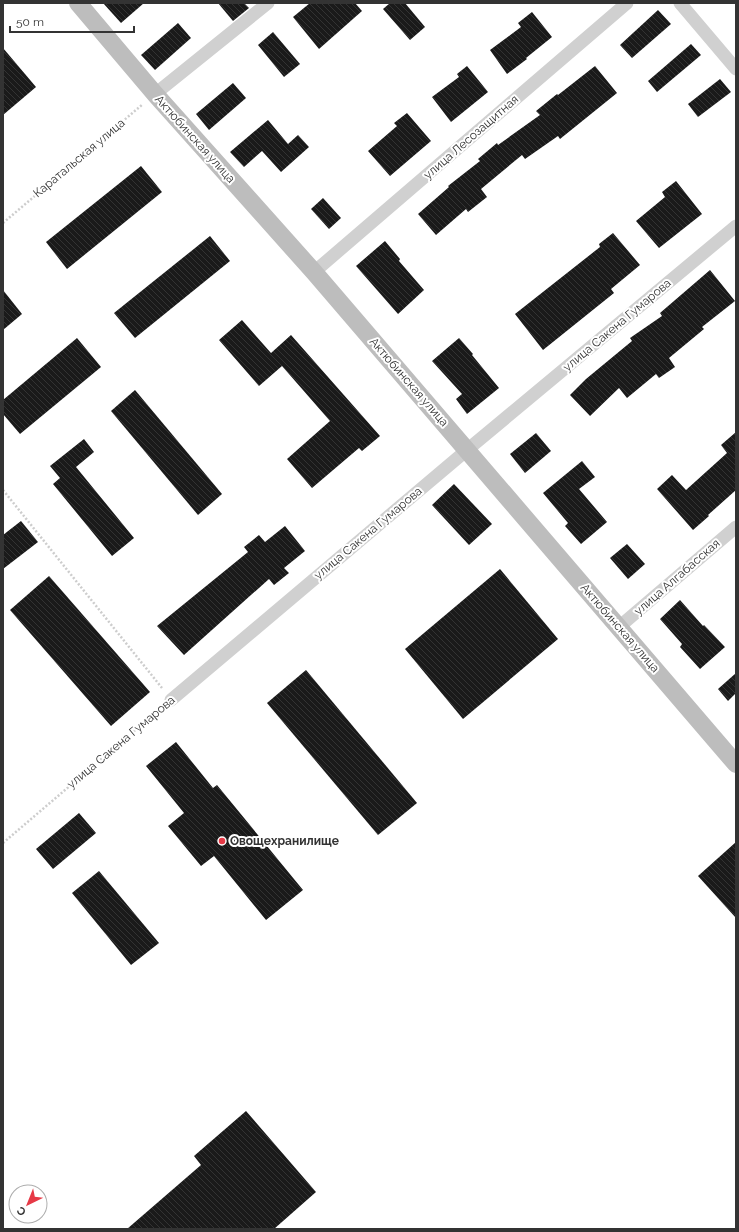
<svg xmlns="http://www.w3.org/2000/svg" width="739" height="1232" viewBox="0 0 739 1232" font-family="Raleway,sans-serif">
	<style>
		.building { fill: url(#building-back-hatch) }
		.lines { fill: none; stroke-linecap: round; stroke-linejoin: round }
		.path { stroke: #cdcdcd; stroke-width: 2.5; stroke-dasharray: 2 2; stroke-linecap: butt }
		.street { stroke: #d0d0d0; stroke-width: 13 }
		.secondary { stroke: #bdbdbd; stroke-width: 18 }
		.poi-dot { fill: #e63946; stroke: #fff; stroke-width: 1.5 }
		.labels { text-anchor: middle; stroke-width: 4; stroke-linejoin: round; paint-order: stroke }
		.street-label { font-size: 12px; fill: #333; stroke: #fff }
		.poi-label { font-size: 12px; font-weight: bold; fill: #333; stroke: #fff; text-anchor: start }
	</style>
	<defs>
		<pattern id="building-back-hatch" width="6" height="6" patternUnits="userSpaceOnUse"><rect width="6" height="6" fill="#1a1a1a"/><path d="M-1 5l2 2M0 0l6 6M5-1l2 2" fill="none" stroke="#333"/></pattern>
	</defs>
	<rect width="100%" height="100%" fill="#fff"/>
	<!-- building -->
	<g class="building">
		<polygon points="103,3 144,3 121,23"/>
		<polygon points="218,3 244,3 249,8 233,21"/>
		<polygon points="310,3 355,3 362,11 319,49 293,17"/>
		<polygon points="390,3 405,3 425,27 410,40 383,9"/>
		<polygon points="658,10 671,24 632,58 620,45"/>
		<polygon points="532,12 552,37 526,58 527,59 507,74 490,50 521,27 518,23"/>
		<polygon points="178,23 191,38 155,70 141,55"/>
		<polygon points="273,32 300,64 284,77 258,45"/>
		<polygon points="691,44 701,55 657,92 648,81"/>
		<polygon points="3,48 36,87 3,115"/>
		<polygon points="467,66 488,92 451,122 432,97 459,77 457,74"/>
		<polygon points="595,66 617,93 560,139 558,136 525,159 522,155 481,189 487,197 468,212 466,209 436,235 418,214 449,187 448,186 480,161 478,159 497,143 498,145 540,115 536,111 557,94 558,95"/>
		<polygon points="720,79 731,92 698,117 688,104"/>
		<polygon points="233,83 246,98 209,130 196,114"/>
		<polygon points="407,113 431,141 390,176 368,151 397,126 394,123"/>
		<polygon points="268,120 288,144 298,135 309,147 281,172 262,151 244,167 230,152"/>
		<polygon points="141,166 162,192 67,269 46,242"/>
		<polygon points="676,181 702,214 659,248 636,221 665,197 662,192"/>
		<polygon points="323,198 341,218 329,229 311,209"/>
		<polygon points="613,233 640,265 611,289 614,293 543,350 515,314 600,247 599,244"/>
		<polygon points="210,236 230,261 135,338 114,313"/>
		<polygon points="385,241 400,259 399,261 424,290 398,314 356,266"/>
		<polygon points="710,270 735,301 702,327 704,329 669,358 675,367 659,378 656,374 627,398 619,388 590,416 570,395 586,379 632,341 630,338 662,316 660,313"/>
		<polygon points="3,290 22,314 3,330"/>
		<polygon points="242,320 271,353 291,335 380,436 362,451 359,448 312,488 287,459 330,421 282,366 259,386 219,340"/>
		<polygon points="77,338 101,367 20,434 3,414 3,400"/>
		<polygon points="459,338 473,354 472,355 499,388 467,414 456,399 462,394 432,361"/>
		<polygon points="135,390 222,494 198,515 111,411"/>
		<polygon points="736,432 736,490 708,515 709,516 693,530 657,489 672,475 686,490 727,453 721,445"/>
		<polygon points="536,433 551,451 525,473 510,454"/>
		<polygon points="84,439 94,452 76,467 134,538 112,556 53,484 60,478 50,466"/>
		<polygon points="582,461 595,477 579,489 607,522 581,544 565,526 568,523 543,493"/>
		<polygon points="454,484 492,524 469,545 432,505"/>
		<polygon points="21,521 38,542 3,569 3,535"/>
		<polygon points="285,526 305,551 284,568 289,573 274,585 269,579 184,655 157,626 248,552 244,547 259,535 265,542"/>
		<polygon points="627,544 645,564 628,579 610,558"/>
		<polygon points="500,569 558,639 463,719 405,649"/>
		<polygon points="49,576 150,692 111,726 10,610"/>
		<polygon points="680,600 703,626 704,625 725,647 700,669 680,647 682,644 660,619"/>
		<polygon points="306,670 417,803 378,835 267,703"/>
		<polygon points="736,673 736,693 728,701 718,689"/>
		<polygon points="176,742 213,788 217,785 303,890 266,920 214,856 201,866 168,826 184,813 146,766"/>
		<polygon points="79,813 96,833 53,869 36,849"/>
		<polygon points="736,842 736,918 698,876"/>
		<polygon points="99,871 159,943 131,965 72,893"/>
		<polygon points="246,1111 316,1192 274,1229 127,1229 201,1165 194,1156"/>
	</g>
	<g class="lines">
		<!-- path -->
		<g class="path">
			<polyline points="3,223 143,104"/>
			<polyline points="3,490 162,688"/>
			<polyline points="3,843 161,708"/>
		</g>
		<!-- street -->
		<g class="street">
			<polyline points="680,3 736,69"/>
			<polyline points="155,94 268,3"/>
			<polyline points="314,272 627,3"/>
			<polyline points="619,627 736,527"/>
			<polyline points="171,700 467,450 736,226"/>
		</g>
		<!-- secondary -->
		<polyline class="secondary" points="78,3 155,94 314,272 736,764"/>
	</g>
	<!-- markers -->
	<circle class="poi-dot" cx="222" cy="841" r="4"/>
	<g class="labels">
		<!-- street labels -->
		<g class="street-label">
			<text transform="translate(471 137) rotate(-41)" y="4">улица Лесозащитная</text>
			<text transform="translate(195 139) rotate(48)" y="4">Актюбинская улица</text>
			<text transform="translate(79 158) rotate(-40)" y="4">Каратальская улица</text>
			<text transform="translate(617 325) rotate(-40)" y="4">улица Сакена Гумарова</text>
			<text transform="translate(409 382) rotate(49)" y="4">Актюбинская улица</text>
			<text transform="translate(368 533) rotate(-40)" y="4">улица Сакена Гумарова</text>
			<text transform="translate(677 577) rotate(-41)" y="4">улица Алгабасская</text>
			<text transform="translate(620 628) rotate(49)" y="4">Актюбинская улица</text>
			<text transform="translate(121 742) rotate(-40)" y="4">улица Сакена Гумарова</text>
		</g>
		<!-- poi labels -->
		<g class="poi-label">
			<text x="230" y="845">Овощехранилище</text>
		</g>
	</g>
	<!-- border -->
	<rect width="739" height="1232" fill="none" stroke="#333333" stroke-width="8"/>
	<!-- north arrow -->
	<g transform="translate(28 1204) rotate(223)"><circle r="19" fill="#ffffff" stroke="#adadad"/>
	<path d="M0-3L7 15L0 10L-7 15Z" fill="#e63946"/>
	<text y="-6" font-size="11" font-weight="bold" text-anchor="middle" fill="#333333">С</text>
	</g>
	<!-- scale -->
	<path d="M10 26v6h124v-6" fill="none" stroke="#333333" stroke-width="2"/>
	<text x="16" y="26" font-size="12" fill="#333333" stroke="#ffffff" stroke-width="3" paint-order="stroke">50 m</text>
</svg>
